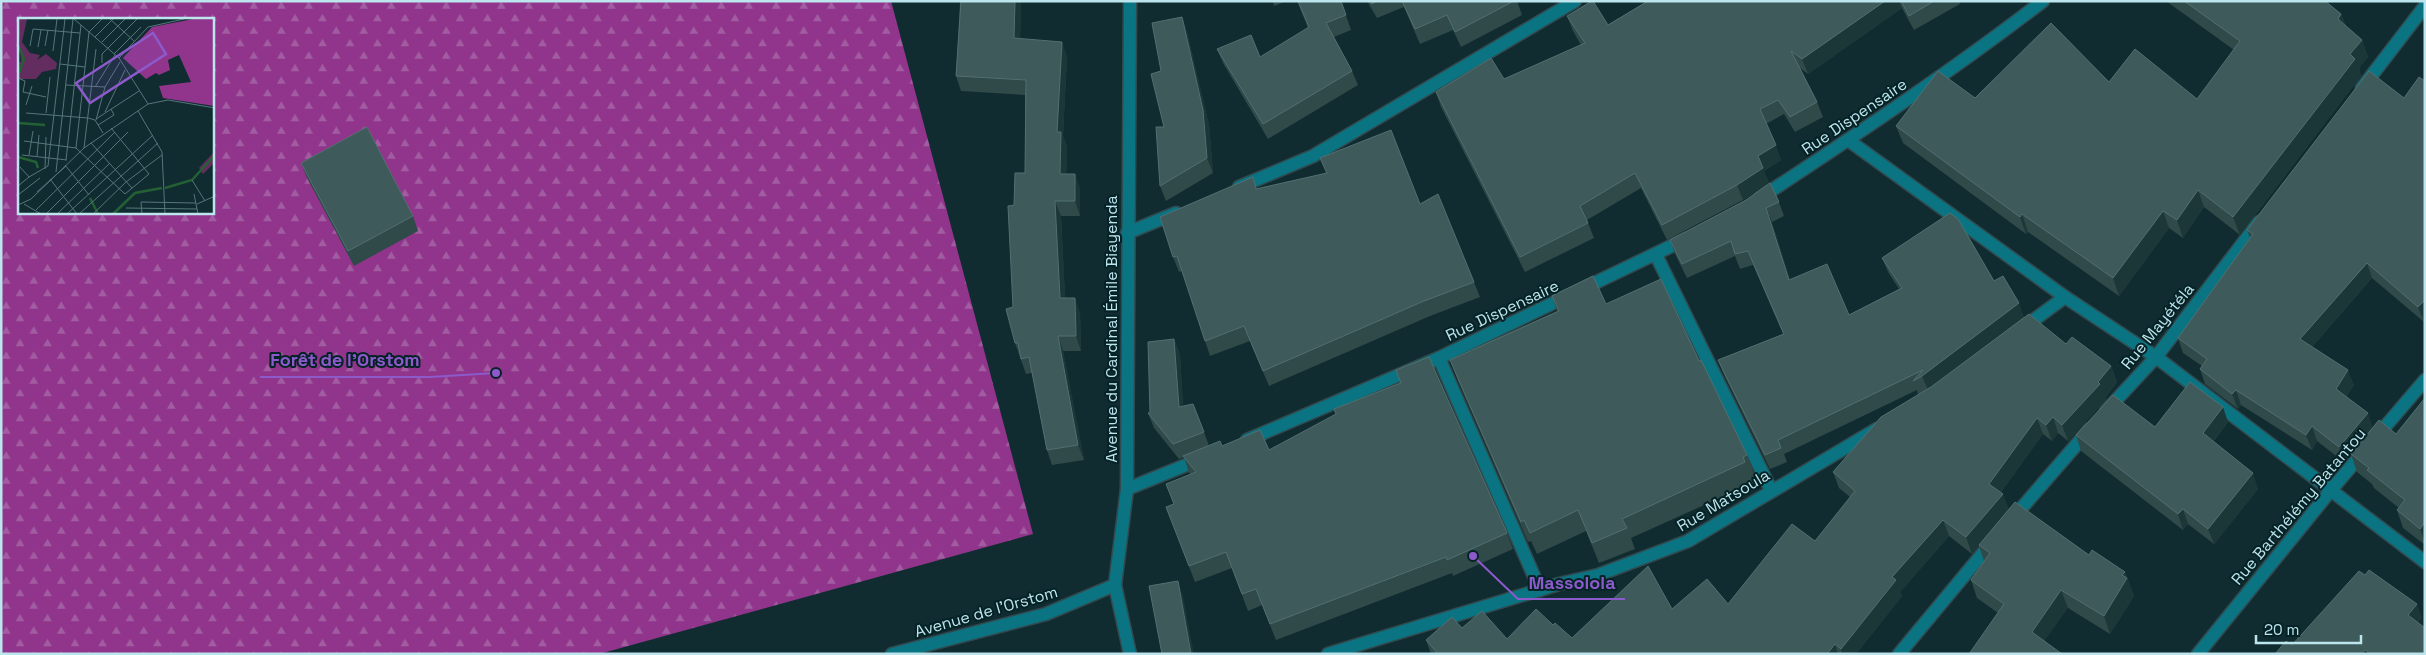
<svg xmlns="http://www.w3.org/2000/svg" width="2426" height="655" viewBox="0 0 2426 655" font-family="'Space Grotesk',sans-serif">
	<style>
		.forest { fill: url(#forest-firs); fill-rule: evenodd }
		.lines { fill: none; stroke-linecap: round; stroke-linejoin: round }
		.minor-casing { stroke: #314a4f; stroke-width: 15 }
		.minor { stroke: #0b7483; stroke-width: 12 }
		.wall { fill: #2f4a48 }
		.shaded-wall { fill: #1c3737 }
		.building { fill: #3e5a5a; stroke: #527071 }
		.labels { text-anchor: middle; stroke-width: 4; stroke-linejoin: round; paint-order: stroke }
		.street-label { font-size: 16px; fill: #bde5ed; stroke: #052226 }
		.inset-river { fill: none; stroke: #236135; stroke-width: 2.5 }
		.inset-road { fill: none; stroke: #55767c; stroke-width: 1 }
		.view { fill: #8c5aca; fill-opacity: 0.15; stroke: #8c5aca; stroke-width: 2.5 }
		.inset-edge { fill: none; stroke: #bde5ed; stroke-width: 2.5 }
		.leader { fill: none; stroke: #8c5aca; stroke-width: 2 }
		.callout-dot { fill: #8c5aca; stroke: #052226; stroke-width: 2 }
		.callout-label { font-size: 18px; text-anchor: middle; font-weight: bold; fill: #8c5aca; stroke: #052226; stroke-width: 4; stroke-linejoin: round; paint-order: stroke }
	</style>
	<defs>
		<pattern id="forest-firs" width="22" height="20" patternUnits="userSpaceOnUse" patternTransform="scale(1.25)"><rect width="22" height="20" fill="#90358b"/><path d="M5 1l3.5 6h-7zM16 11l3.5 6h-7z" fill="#a25ca1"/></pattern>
	</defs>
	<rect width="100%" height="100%" fill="#102c30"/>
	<!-- forest -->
	<path class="forest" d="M1 1H891L1033 534 599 654H1ZM19 19H212V212H19Z"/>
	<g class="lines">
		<defs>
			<g id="minor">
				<polyline points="2362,88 2425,6"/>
				<polyline points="1848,140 2065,297 2156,357 2425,562"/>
				<polyline points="1239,187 1313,156 1575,1"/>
				<path d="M1760 198C1856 135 1952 71 2043 1"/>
				<polyline points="1127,233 1176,213"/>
				<polyline points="1656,255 1771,490"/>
				<polyline points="2023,328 2065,297"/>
				<polyline points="1439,358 1540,590"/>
				<polyline points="2106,411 2156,357 2259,222"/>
				<polyline points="1247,440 1439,358 1686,239"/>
				<polyline points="1127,489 1201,459"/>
				<polyline points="2013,518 2090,429"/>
				<polyline points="892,654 1046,614 1115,585"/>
				<polyline points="1130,654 1115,585 1127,489 1130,1"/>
				<polyline points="1328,654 1559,584 1598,575 1688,541 1877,429"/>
				<polyline points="1899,654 1993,541"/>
				<polyline points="2198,654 2331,490 2425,380"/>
			</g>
		</defs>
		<!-- minor casing -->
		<use href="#minor" class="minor-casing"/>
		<!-- minor -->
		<use href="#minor" class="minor"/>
	</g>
	<!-- wall -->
	<g class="wall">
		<polygon points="928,1 1021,1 1020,39 1067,56 1063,136 1067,147 1066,174 1075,174 1080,189 1080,216 1061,216 1065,298 1080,313 1081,351 1063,351 1084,460 1052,465 1047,450 1032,373 1026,374 1015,343 1013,307 1014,205 1025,173 1025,95 961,91 956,76 960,2 929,2"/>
		<polygon points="1273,1 1287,1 1274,6"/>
		<polygon points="1297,1 1341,1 1351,30 1334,37 1352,71 1358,85 1268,139 1223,63 1217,49 1260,57 1308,28"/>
		<polygon points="1367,1 1517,1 1522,15 1461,47 1453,30 1420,44 1404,7 1377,18"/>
		<polygon points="1648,1 1959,1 1960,4 1914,30 1902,8 1808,74 1800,68 1817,102 1823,117 1795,132 1784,114 1766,124 1781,160 1764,171 1769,183 1743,200 1667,240 1641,188 1587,220 1594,238 1525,272 1441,107 1436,92 1504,79 1581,45 1573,31 1567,16 1608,25"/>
		<polygon points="2166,1 2325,1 2341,14 2346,26 2362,40 2368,57 2359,68 2361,76 2240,235 2204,207 2183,238 2169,228 2119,296 2028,232 2026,234 1903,143 1896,126 1975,98 2109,82 2197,99 2234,50"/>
		<polygon points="1182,17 1187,32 1209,125 1213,173 1166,201 1160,186 1164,127 1161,71"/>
		<polygon points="2369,71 2424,322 2372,278 2312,347 2354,385 2346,397 2373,428 2396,434 2425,398 2425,545 2403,528 2397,510 2399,508 2374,488 2372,484 2357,472 2351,454 2344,462 2317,441 2312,450 2241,405 2238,409 2205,384 2200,369 2202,366 2183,353 2178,338 2250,238 2247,230"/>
		<polygon points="1320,158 1420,204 1474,282 1480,297 1430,316 1269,386 1250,341 1210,356 1182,271 1179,272 1173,257 1257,189 1326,173"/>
		<polygon points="301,163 413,216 418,231 354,266 307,178"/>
		<polygon points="1779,202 1784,216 1772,222 1790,280 1849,315 1899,289 1888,272 1882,258 1994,281 2024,317 2066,344 2111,366 2117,382 2105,398 2106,400 2068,441 2058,433 2052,441 2043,434 2001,492 2009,510 2089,555 2125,572 2134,596 2110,634 2068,608 1998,613 1977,598 1971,580 1984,561 1979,546 1972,554 1949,536 1900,592 1902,596 1856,654 1431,654 1426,640 1462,628 1507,639 1553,625 1572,638 1672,609 1728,604 1815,541 1850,497 1839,488 1833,472 1918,395 1917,390 1784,454 1787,462 1770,469 1724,375 1718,360 1783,334 1753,265 1740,269 1735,256 1687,278 1675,254 1670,240"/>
		<polygon points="1552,296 1606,304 1699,361 1747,455 1755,476 1751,477 1753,483 1631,538 1635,549 1599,563 1586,531 1537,554 1531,541 1528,542 1458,381 1450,360 1557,311"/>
		<polygon points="1174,339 1180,355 1183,406 1204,432 1209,446 1222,446 1269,450 1401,383 1396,370 1507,533 1513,549 1453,576 1452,573 1276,640 1262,605 1248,611 1232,568 1195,582 1166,507 1173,504 1191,474 1189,473 1184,457 1179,459 1154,428 1148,413 1150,413"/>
		<polygon points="2228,422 2213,442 2258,489 2214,544 2188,524 2183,530 2081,451 2076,435 2155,427"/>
	</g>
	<!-- shaded-wall -->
	<g class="shaded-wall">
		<polygon points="1015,1 1021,1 1020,53 1014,38"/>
		<polygon points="1885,1 1899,1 1902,8 1808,74 1802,59"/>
		<polygon points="2341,14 2348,31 2338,19"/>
		<polygon points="1182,17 1187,32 1209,125 1213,173 1207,158"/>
		<polygon points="2362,40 2368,57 2359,68 2361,76 2240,235 2233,217 2350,54"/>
		<polygon points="1062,42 1067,56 1063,136 1067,147 1066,189 1060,174 1057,132"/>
		<polygon points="1776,145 1781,160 1764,171 1769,183 1743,200 1737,185 1758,156"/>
		<polygon points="1075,174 1080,189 1080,216 1075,201"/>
		<polygon points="2198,190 2204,207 2183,238 2177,220"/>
		<polygon points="1055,201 1061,216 1066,313 1060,298"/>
		<polygon points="1766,208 1772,222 1794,294 1789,280"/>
		<polygon points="2163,211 2169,228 2119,296 2113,278"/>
		<polygon points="2022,214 2028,232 2026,234 2020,217"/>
		<polygon points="2367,263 2372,278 2306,354 2300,339"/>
		<polygon points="1075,298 1080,313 1081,351 1076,336"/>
		<polygon points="2425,300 2425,321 2424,322 2418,307"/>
		<polygon points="2019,303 2024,317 1928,390 1922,376"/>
		<polygon points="1058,336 1063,351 1084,460 1078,445"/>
		<polygon points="1174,339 1180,355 1184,422 1179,407"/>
		<polygon points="2111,366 2117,382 2105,398 2106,400 2068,441 2062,425 2098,382"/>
		<polygon points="2348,370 2354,385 2342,404 2336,389"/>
		<polygon points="2236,390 2241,405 2238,409 2232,394"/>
		<polygon points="2223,407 2228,422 2208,448 2203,433"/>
		<polygon points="2368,413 2373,428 2344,462 2339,447"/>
		<polygon points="2053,417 2058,433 2052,441 2046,425"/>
		<polygon points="2037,418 2043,434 1995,500 1989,484"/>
		<polygon points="2312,426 2317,441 2312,450 2306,435"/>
		<polygon points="2253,473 2258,489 2214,544 2208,529"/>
		<polygon points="2003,494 2009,510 1972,554 1966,537"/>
		<polygon points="2183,509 2188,524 2183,530 2178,514"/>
		<polygon points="1943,520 1949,536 1900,592 1902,596 1856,654 1842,654 1841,649 1892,577"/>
		<polygon points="2425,522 2425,542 2420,529"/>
		<polygon points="2125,572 2134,596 2110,634 2104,616 2122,575"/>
		<polygon points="1178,581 1183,596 1194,654 1191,654"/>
		<polygon points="2061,590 2068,608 2038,650 2032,632"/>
		<polygon points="2417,604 2422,618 2414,629 2408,615"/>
		<polygon points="1835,644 1838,654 1827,654"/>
	</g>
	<!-- building -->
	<g class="building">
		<polygon points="961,1 1015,1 1014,38 1062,42 1057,132 1061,132 1060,174 1075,174 1075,201 1055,201 1060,298 1075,298 1076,336 1058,336 1078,445 1047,450 1029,357 1021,359 1018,343 1015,343 1006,309 1013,307 1008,206 1014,205 1015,173 1025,173 1026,80 956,76"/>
		<polygon points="1298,1 1341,1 1346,15 1326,23 1352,71 1263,124 1217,49 1251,35 1260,57 1309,27"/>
		<polygon points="1370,1 1377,1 1372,4"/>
		<polygon points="1402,1 1514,1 1455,32 1447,15 1415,29"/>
		<polygon points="1592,1 1593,1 1608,25 1648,1 1885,1 1802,59 1791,51 1817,102 1790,117 1778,100 1760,109 1776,145 1758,156 1763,168 1737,185 1662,225 1635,173 1580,206 1588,223 1520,257 1436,92 1491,58 1504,79 1585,43 1567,16"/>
		<polygon points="1901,1 1934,1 1909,16"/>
		<polygon points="2184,1 2325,1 2341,14 2338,19 2362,40 2350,54 2355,59 2233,217 2198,190 2177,220 2163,211 2113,278 2022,214 2020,217 1896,126 1938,71 1975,98 2051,23 2109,82 2135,49 2197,99 2240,41"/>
		<polygon points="1182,17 1203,110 1207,158 1160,186 1156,127 1164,127 1151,74 1161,71 1152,23"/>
		<polygon points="2369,71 2404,98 2419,77 2425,81 2425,300 2418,307 2367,263 2300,339 2348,370 2336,389 2368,413 2339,447 2312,426 2306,435 2236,390 2232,394 2200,369 2207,359 2178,338 2253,234 2247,230"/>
		<polygon points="367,127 413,216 348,251 301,163"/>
		<polygon points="1391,130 1420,204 1438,194 1474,282 1424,301 1263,371 1244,326 1205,341 1177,256 1173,257 1160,217 1253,177 1256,189 1327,173 1320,158"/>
		<polygon points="1770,183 1779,202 1766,208 1789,280 1827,264 1849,315 1902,288 1882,258 1950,213 1958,219 1994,281 2003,276 2019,303 1922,376 1913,381 1923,370 1778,440 1781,448 1765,455 1718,360 1784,334 1748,251 1735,254 1731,241 1682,264 1670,240 1746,200"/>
		<polygon points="1593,276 1606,304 1661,279 1699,361 1701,360 1747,455 1743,457 1745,462 1622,519 1627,528 1592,543 1578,510 1530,533 1524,520 1521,522 1450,360 1559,311 1552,296"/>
		<polygon points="2029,314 2066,344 2072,337 2111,366 2098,382 2100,384 2062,425 2053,417 2046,425 2037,418 1989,484 2003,494 1966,537 1943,520 1892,577 1896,580 1841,649 1835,644 1827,654 1438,654 1426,640 1452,617 1462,628 1482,611 1507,639 1536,609 1553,625 1555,623 1572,638 1648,566 1672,609 1707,579 1728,604 1792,524 1815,541 1855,491 1833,472 1881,417 1931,387"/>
		<polygon points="1174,339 1179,407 1193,404 1204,432 1173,444 1148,413 1150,413 1148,342"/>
		<polygon points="1429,357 1507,533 1447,560 1446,557 1270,624 1256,589 1242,594 1226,552 1189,566 1166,507 1174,504 1166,484 1196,472 1183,456 1220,441 1222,446 1260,430 1269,450 1336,414 1334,409 1401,383 1396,370"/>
		<polygon points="2190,382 2223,407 2203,433 2253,473 2208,529 2183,509 2178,514 2076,435 2113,395 2155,427"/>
		<polygon points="2425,398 2425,522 2420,529 2397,510 2405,500 2367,470 2369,468 2351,454 2379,420 2396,434"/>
		<polygon points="2015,502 2089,555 2092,550 2125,572 2122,575 2127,578 2104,616 2061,590 2032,632 2062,654 1969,654 2004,604 1971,580 1990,553 1979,545"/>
		<polygon points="2369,570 2417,604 2408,615 2425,628 2425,654 2370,654 2365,650 2362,654 2275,654 2286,641 2292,645 2359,571 2365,575"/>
		<polygon points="1178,581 1191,654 1162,654 1149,586"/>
	</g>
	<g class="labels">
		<!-- street labels -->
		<g class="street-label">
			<text transform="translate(1854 116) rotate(-34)" y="6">Rue Dispensaire</text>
			<text transform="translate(1502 310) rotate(-25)" y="6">Rue Dispensaire</text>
			<text transform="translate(2157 326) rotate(-51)" y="6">Rue Mayétéla</text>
			<text transform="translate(1111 329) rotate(-90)" y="6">Avenue du Cardinal Émile Biayenda</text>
			<text transform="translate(1723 500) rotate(-31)" y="6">Rue Matsoula</text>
			<text transform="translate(2298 506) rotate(-50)" y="6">Rue Barthélémy Batantou</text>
			<text transform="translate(986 611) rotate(-16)" y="6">Avenue de l'Orstom</text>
		</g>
	</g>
	<!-- overview -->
	<g transform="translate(18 18)">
		<rect width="196" height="196" fill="#102c30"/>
		<path d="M175 1H196V88L145 80 141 68 173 64 161 37 150 42 152 52 141 57 138 55 128 61 105 40 134 9Z" fill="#90358b"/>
		<path d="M0 1H9L4 24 12 35 22 37 19 42 28 36 39 45 38 51 24 54 18 61H1L0 85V44H3ZM196 134V145L185 156 181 150Z" fill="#632d5f"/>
		<path class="inset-river" d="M0 27 6 41 0 58M0 105 27 107M0 139 18 144 20 150M147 170 174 162 197 137M72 180 80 196M95 196 117 175 144 170"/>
		<path class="inset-road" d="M56 1 101 40 130 86M92 1 116 23M77 19 95 1M84 24 107 1M12 28 15 11 62 15M27 28 30 12M20 29 23 12M35 33 39 1M96 36 123 9M101 40 130 9 166 1M84 45V36L119 1M42 46 67 49M0 60 7 63 5 74 28 79M48 67 87 69M77 69 97 37M8 87 14 68M120 93 144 134 147 196M87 94 107 52M8 95 70 100 77 102 85 115M28 95 32 59M78 101 121 73M78 102 87 69 102 44M80 107 96 97 93 91M6 123 58 130 107 176 131 156 93 110M73 125 114 170M58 130 71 14 84 1M66 130 78 31M4 137 49 142M11 137 15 113M19 138 21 117M48 142 63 7M47 147 71 177M27 151 28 119M38 154 55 1M11 159 30 148 47 1M32 161 59 196M174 162 187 183M0 168 11 159 2 149M19 174 48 148M176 176 180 196M0 177 22 160M6 186 23 196M179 186 197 178M0 187 13 181 66 130 130 86 150 82 197 90M108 190 179 191M18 192 97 114M28 196 110 114M39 196 92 145M49 196 135 117M61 196 140 125M75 196 108 164 144 137M124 196 123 184 178 185"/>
		<path class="view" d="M135 15 148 36 72 85 58 65Z"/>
		<rect width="196" height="196" class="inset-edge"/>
	</g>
	<!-- callouts -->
	<path class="leader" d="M496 373L430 377H260M1473 556L1518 599H1625"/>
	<g class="callout-dot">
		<circle cx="496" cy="373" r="5"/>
		<circle cx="1473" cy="556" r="5"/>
	</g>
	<g class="callout-label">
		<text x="345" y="366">Forêt de l'Orstom</text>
		<text x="1572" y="589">Massolola</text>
	</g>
	<!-- border -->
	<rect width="2426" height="655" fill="none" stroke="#bde5ed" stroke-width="5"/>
	<!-- scale -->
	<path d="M2256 635v8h105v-8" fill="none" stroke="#bde5ed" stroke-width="2.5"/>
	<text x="2264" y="635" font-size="15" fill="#bde5ed" stroke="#052226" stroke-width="4" paint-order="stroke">20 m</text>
</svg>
